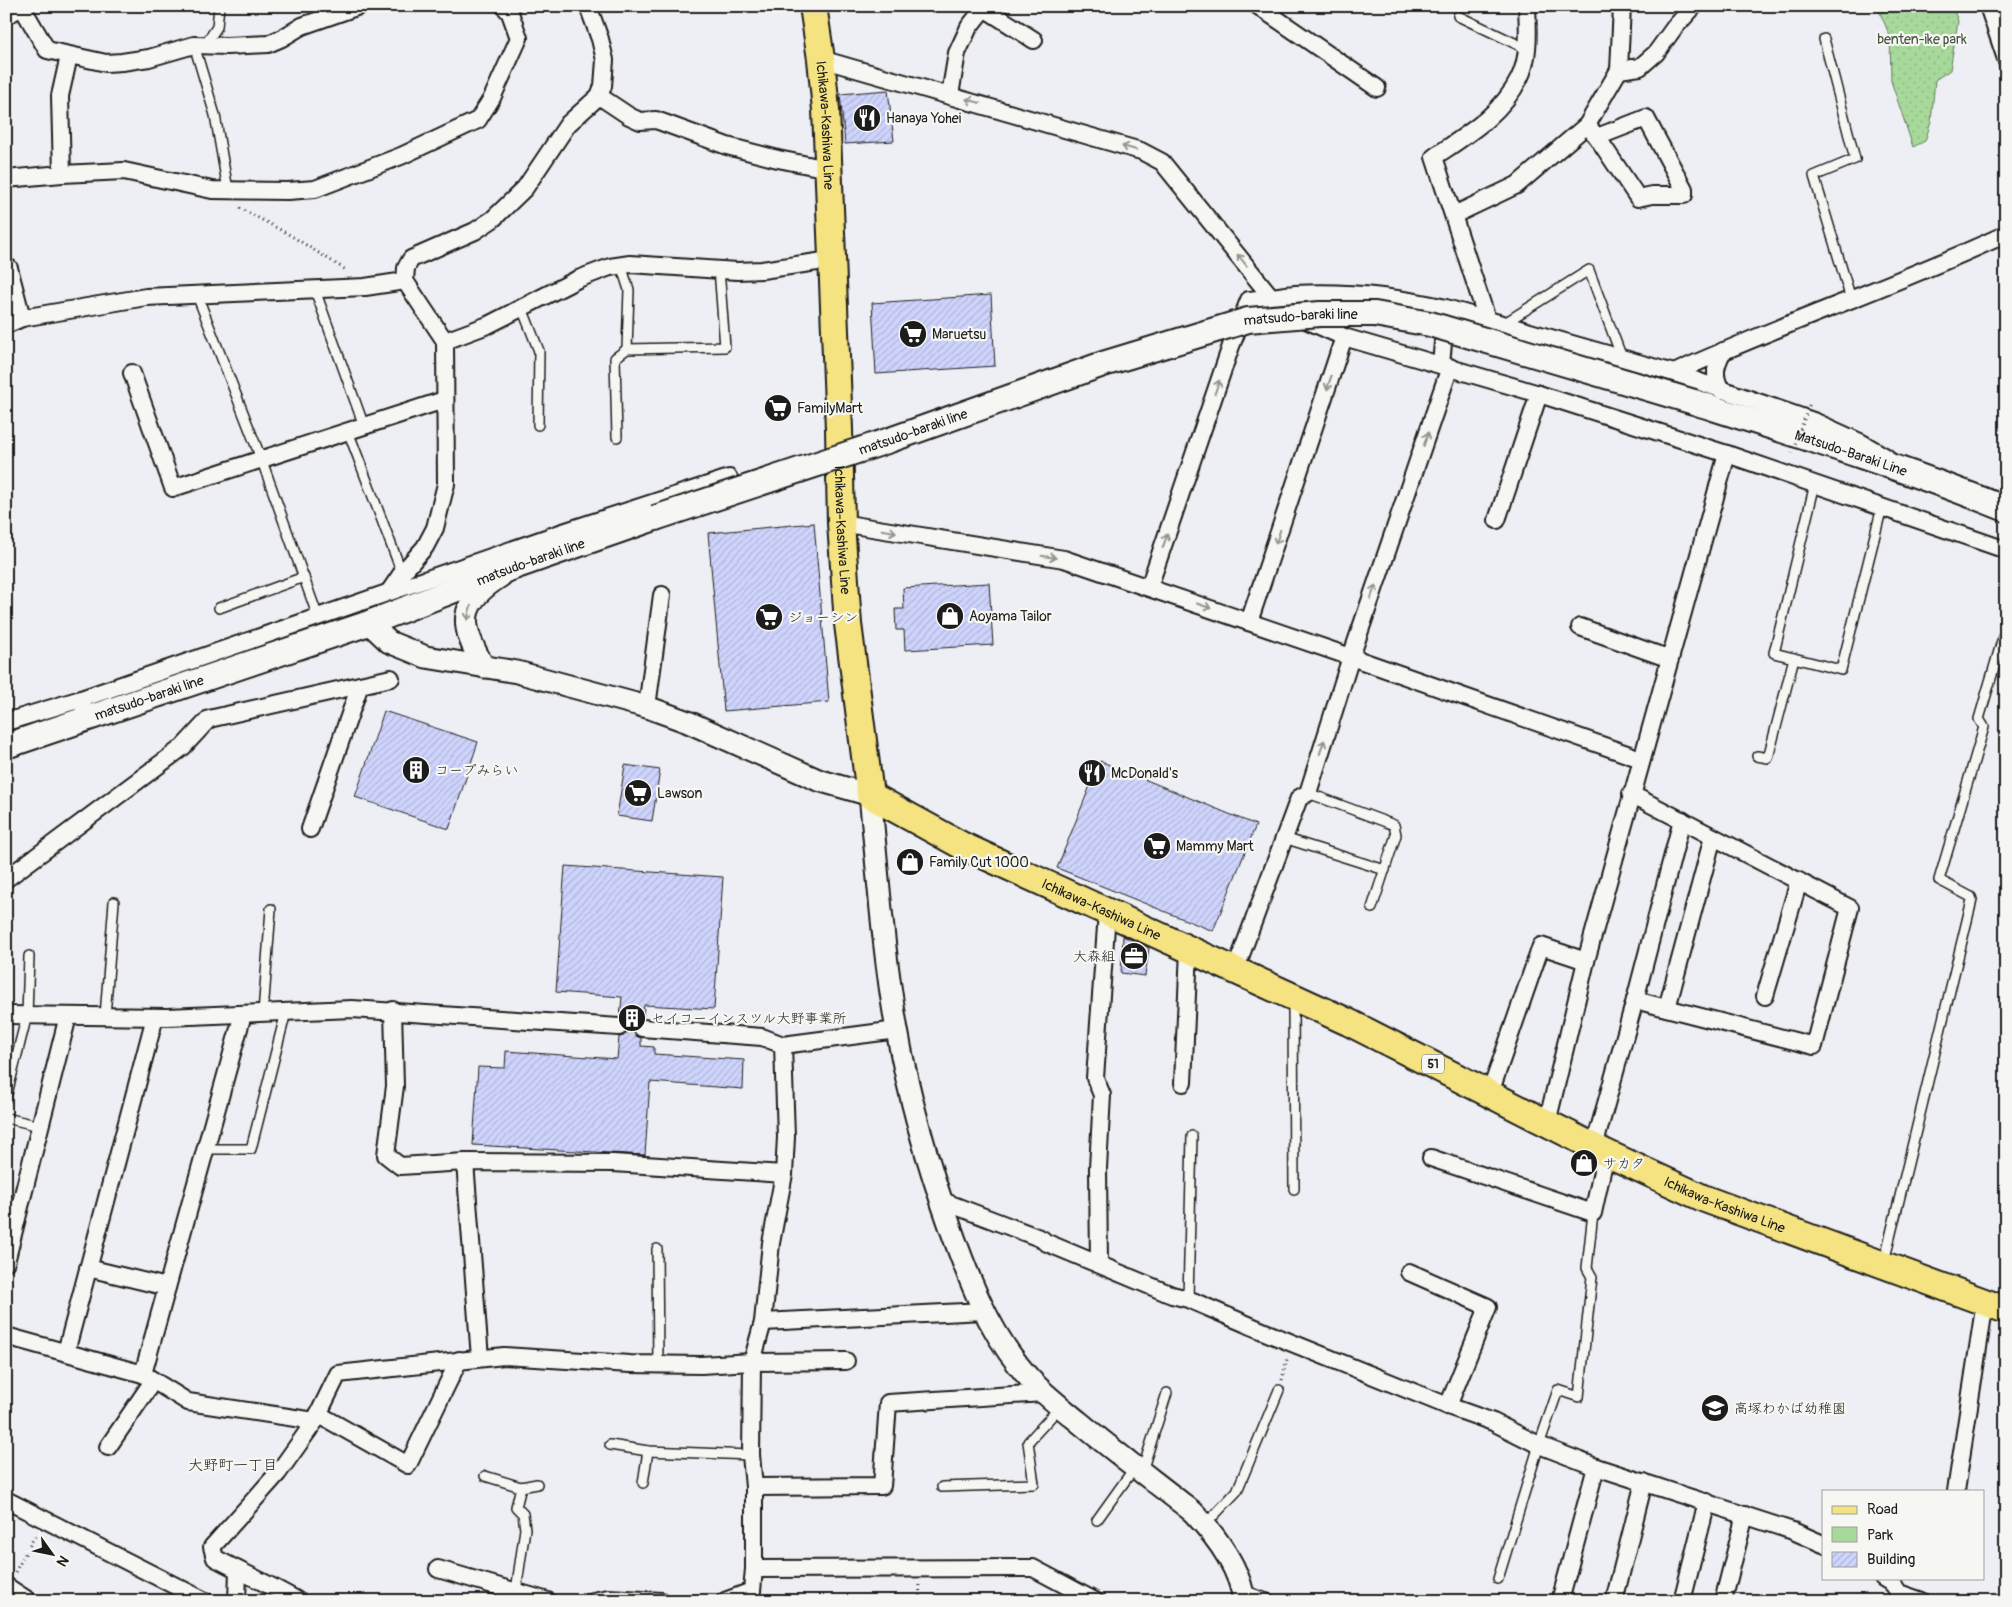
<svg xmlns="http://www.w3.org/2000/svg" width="2012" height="1607" viewBox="0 0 2012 1607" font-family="Pangolin,'Klee One',sans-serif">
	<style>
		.green { fill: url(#green-dots); stroke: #627a5c }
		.building { fill: url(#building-hatch); stroke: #1c1c1c }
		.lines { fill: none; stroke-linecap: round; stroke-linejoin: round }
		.minor-tunnel { stroke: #cecfd4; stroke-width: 16; stroke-dasharray: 16 8; stroke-linecap: butt }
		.service-casing { stroke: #1c1c1c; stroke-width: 12 }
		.minor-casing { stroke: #1c1c1c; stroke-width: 20 }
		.tertiary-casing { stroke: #1c1c1c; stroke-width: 25 }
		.secondary-casing { stroke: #1c1c1c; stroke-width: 28 }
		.primary-casing { stroke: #1c1c1c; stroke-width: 30 }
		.path { stroke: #1c1c1c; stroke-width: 3; stroke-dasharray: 1 4; stroke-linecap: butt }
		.service { stroke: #f6f6f2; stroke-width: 9 }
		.minor { stroke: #f6f6f2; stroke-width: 16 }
		.tertiary { stroke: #f6f6f2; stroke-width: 21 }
		.secondary { stroke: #f6f6f2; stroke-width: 24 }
		.primary { stroke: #f5e382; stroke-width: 26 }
		.secondary-bridge-casing { stroke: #1c1c1c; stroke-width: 28; stroke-linecap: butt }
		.path-bridge { stroke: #1c1c1c; stroke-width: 3; stroke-dasharray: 1 4; stroke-linecap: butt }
		.secondary-bridge { stroke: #f6f6f2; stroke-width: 24 }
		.oneway { stroke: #949492 }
		.labels { text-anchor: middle; stroke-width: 4.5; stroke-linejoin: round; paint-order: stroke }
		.shield { fill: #f6f6f2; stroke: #5d5d5c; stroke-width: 1 }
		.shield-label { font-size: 12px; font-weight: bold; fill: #1c1c1c }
		.park-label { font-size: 14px; fill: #465542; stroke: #f6f6f2 }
		.poi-label { font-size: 14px; fill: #1c1c1c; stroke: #f6f6f2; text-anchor: start }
		.street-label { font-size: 14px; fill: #1c1c1c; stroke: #f6f6f2 }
		.neighbourhood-label { font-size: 15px; fill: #1c1c1c; stroke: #f6f6f2 }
	</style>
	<defs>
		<pattern id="green-dots" width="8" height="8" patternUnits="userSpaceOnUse" patternTransform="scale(1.25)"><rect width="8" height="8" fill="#a7d99b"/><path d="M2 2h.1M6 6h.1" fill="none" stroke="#8fba85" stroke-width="1.8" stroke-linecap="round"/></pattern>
		<pattern id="building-hatch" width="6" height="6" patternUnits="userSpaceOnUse" patternTransform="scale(1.25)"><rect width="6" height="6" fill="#ced4fc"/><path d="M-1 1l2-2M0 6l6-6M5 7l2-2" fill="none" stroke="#b0b5d7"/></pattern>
	</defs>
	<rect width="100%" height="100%" fill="#eeeff4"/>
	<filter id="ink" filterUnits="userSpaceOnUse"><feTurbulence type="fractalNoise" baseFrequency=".02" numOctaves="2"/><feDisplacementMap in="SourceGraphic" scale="10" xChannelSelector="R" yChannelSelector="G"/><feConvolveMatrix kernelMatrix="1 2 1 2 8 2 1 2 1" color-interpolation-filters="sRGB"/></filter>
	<g filter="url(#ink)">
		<!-- green -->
		<polygon class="green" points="1877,6 1952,6 1958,21 1950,70 1935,80 1931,122 1925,141 1913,147 1891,81 1890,36"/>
		<!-- building -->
		<g class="building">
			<polygon points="888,90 894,141 845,144 840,94"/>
			<polygon points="991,295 995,366 876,374 872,303"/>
			<polygon points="814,523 829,702 724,711 708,533"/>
			<polygon points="989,583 993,645 905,650 904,630 896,630 895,609 904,609 903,588"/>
			<polygon points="384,711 478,742 449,829 355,797"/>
			<polygon points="1100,761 1256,825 1213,931 1057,868"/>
			<polygon points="625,765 660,770 652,821 617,816"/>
			<polygon points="565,866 723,877 714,1009 644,1005 643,1018 634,1022 632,1028 636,1036 641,1038 641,1046 654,1047 654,1054 744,1060 743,1089 650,1082 645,1155 473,1145 478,1067 505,1068 506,1051 617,1059 619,1037 624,1036 629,1028 628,1022 620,1017 622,997 556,992"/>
			<polygon points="1123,936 1149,948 1145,976 1121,973"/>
		</g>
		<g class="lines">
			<!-- minor-tunnel -->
			<polyline class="minor-tunnel" points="619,1027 642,1028"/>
			<defs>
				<g id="service">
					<polyline points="1458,16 1527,49"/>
					<polyline points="1824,39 1855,159 1814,176 1851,299"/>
					<polyline points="194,45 215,115 228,190"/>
					<polyline points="205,45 217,27 219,6"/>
					<polyline points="2005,56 2002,59 2006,71"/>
					<polyline points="621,265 629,290 627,349 725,347 719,269"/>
					<polyline points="315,290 364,426"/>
					<polyline points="197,295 262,461 318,617"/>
					<polyline points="522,308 539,351 538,425"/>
					<polyline points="1503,324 1589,270 1622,358"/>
					<polyline points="348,431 402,573"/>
					<polyline points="617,437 615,358 627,349"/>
					<polyline points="1815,484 1774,653 1841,670 1882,507"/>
					<polyline points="219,608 304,577"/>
					<polyline points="1757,756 1768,758 1794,658"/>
					<polyline points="1308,793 1394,825 1396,835 1372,908"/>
					<polyline points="1284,838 1385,870"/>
					<polyline points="1293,1000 1294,1189"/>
					<polyline points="263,1013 271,909"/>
					<polyline points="105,1016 114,902"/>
					<polyline points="6,1098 27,1015 29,956"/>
					<polyline points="6,1118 40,1126"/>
					<polyline points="206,1149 251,1149 286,1012"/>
					<polyline points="657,1249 658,1364"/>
					<polyline points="1884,1262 1972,900 1971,897 1939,880 1984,727 1979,719 2006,627"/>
					<polyline points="1188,1299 1192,1136"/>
					<polyline points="610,1445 648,1451 751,1455"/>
					<polyline points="1142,1471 1167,1393"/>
					<polyline points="485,1476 521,1487"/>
					<polyline points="643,1483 648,1451"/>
					<polyline points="942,1487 1034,1484 1028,1442 1060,1407"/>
					<polyline points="1097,1520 1135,1467"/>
					<polyline points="1205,1525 1237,1491 1279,1390"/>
					<polyline points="1498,1579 1539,1445 1558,1390 1579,1397 1592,1277 1587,1268 1593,1213"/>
					<polyline points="1243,1590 1274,1601"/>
					<polyline points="516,1591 525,1529 523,1514 516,1507 521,1487 537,1484"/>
				</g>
				<g id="minor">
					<polyline points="1258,6 1377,88"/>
					<polyline points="1988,6 2005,56"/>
					<polyline points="22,7 47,50 106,63 122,62 149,58 194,45 227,46 268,44 282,38 302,26 359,6"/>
					<polyline points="6,16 23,6"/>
					<polyline points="821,59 1141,151 1162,162 1272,298 1297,316 1344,337 1539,394 1727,454 2006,550"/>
					<polyline points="1619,70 1640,67 1656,53 1674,28 1694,6"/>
					<polyline points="950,95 957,53 969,27 984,8 1034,40"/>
					<polyline points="599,96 629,116 640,121 656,120 727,146 778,159 828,169"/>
					<polyline points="1587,125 1597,137 1638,198 1652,195 1684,195 1684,189 1646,118 1597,137"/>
					<polyline points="62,174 60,96 69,56"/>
					<polyline points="6,179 62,174 124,171 212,190 288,191 315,189 401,156 478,120 492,98 519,38 510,13 504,6"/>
					<polyline points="1454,215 1517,185 1587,125 1619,70 1622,6"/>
					<polyline points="6,268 9,268 22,318"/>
					<path d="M1487 319 1434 157C1465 136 1502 114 1519 79 1530 58 1528 29 1527 6"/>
					<polyline points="6,325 22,318 146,297 365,287 405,281"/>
					<polyline points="445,341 488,325 578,279 610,267 630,264 737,271 762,270 831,260"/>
					<polyline points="1441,365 1445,320"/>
					<polyline points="132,373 173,488 444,400"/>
					<path d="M1674 373C1783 323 1897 285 2006 234"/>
					<path d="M1721 390C1713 375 1715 366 1723 351"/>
					<polyline points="1497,520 1539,394"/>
					<polyline points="841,523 1064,559 1351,657 1641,759"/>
					<path d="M1149 587 1231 346 1249 300C1264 299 1280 295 1295 294 1346 291 1397 297 1446 308L1674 373 1816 422 1860 442 1886 457"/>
					<polyline points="389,592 402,573 425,547 435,528 446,484 445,341 405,281 406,268 411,259 475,231 493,219 525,188 568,124 599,96 603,86 605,60 600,39 588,6"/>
					<polyline points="1249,622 1344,337"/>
					<polyline points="1580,627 1670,659"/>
					<polyline points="647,707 662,595"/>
					<polyline points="87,720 81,699 563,532 729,478"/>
					<polyline points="6,722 81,699"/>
					<polyline points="310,829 360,685"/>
					<polyline points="6,879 183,747 209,719 391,678"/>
					<polyline points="1235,971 1299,798 1308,793 1351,657 1450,367"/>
					<polyline points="1765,996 1799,881"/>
					<polyline points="1635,1000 1682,820"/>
					<polyline points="1667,1008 1713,837"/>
					<polyline points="393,1010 395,1086 386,1155 400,1166 465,1162"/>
					<polyline points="6,1015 167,1017 352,1009 619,1027"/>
					<polyline points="642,1028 762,1037 783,1045 897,1030"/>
					<polyline points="783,1045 786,1137 784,1174 771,1243 763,1322 752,1362 751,1455 754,1487 754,1569 1033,1568 1095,1601"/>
					<polyline points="1183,1083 1189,950"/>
					<polyline points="1490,1093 1541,946 1586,961"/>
					<polyline points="1547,1123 1586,961 1727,454"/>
					<polyline points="1594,1147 1635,1000 1814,1046 1850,908 1631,794"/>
					<polyline points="1431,1158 1593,1213 1606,1153"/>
					<polyline points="940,1200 1042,1239 1045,1242 1172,1295 1188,1299 1265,1332 1448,1406 1493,1422 1539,1445 1596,1467 1793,1531 1823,1544"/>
					<polyline points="6,1262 68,1016"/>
					<polyline points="1099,1264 1098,1168 1102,1095 1095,1078 1107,913"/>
					<polyline points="88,1268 167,1287"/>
					<polyline points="1409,1272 1488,1307 1448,1406"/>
					<polyline points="763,1322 984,1311"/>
					<polyline points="6,1336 143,1374 188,1402 315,1421"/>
					<polyline points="66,1352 155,1017"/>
					<polyline points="480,1358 465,1162 613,1163 784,1174"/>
					<polyline points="143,1374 243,1014"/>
					<polyline points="318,1414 408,1465 459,1360"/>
					<polyline points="108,1447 153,1381"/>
					<polyline points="754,1487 882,1486 888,1403 1044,1393"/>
					<polyline points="1956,1491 1985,1302"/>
					<polyline points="6,1500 205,1601"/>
					<polyline points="438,1569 548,1601"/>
					<polyline points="1883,1578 1893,1584 1899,1593 1922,1601"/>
					<polyline points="6,1586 29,1601"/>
					<polyline points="237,1601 238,1570"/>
					<path d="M298 1601C271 1585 243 1573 215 1558L212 1547 278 1473 315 1421 338 1374 504 1356 630 1364 701 1365 752 1362 846 1361"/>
					<polyline points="593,1601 608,1598 662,1601"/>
					<polyline points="725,1601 752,1591 754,1569"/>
					<polyline points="1560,1601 1596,1467"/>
					<polyline points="1614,1601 1644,1482"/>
					<polyline points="1682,1601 1707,1502"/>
					<polyline points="1723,1601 1745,1515"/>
				</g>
				<g id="tertiary">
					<path d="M369 623 389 642 426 657 517 672 647 707 688 722 818 780 870 795C878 873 883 952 897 1030 909 1097 928 1165 951 1229 968 1277 987 1326 1019 1366 1036 1388 1058 1405 1079 1422 1116 1453 1155 1482 1193 1512 1215 1535 1240 1568 1244 1601"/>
					<path d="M484 667C460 626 456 604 501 576"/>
				</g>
				<g id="secondary">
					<path id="s1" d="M1694 402C1798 435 1904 468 2006 509"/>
					<path id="s2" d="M6 746 369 623 514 567 655 518"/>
				</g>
				<g id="primary">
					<path id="s3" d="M813 6 821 59 826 110 839 429 841 523 848 624 870 795 961 845 1348 1022 1606 1153 1705 1199 2006 1310"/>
				</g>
			</defs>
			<!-- service casing -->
			<use href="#service" class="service-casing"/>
			<!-- minor casing -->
			<use href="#minor" class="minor-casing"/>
			<!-- tertiary casing -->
			<use href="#tertiary" class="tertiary-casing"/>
			<!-- secondary casing -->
			<use href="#secondary" class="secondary-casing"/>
			<!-- primary casing -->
			<use href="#primary" class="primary-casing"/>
			<!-- path -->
			<g class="path">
				<polyline points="240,208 290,235 346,270"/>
				<polyline points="1282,1380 1287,1359"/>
				<polyline points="15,1572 36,1534"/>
				<polyline points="919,1601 920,1584"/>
			</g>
			<!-- service -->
			<use href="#service" class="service"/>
			<!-- minor -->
			<use href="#minor" class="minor"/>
			<!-- tertiary -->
			<use href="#tertiary" class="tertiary"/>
			<!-- secondary -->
			<use href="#secondary" class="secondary"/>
			<!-- primary -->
			<use href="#primary" class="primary"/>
			<defs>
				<g id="secondary-bridge">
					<path id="s4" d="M655 518 890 440 1103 364 1248 320 1320 314H1375L1430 324 1694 402"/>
				</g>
			</defs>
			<!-- secondary-bridge casing -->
			<use href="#secondary-bridge" class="secondary-bridge-casing"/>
			<!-- path-bridge -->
			<polyline class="path-bridge" points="1792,453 1810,403"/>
			<!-- secondary-bridge -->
			<use href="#secondary-bridge" class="secondary-bridge"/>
		</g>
		<!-- one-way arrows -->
		<defs><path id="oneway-shaft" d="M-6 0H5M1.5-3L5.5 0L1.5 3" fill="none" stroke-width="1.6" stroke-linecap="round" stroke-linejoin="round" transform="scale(1.25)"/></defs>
		<g class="oneway">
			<use href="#oneway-shaft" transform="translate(973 101) rotate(-164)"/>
			<use href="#oneway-shaft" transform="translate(1129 148) rotate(-164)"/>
			<use href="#oneway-shaft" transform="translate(1242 260) rotate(-129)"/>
			<use href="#oneway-shaft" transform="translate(1329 383) rotate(108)"/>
			<use href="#oneway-shaft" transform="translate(1217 387) rotate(-71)"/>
			<use href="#oneway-shaft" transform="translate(1426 439) rotate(-71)"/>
			<use href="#oneway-shaft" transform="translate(889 531) rotate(9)"/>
			<use href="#oneway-shaft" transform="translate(1278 537) rotate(108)"/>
			<use href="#oneway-shaft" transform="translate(1165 541) rotate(-71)"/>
			<use href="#oneway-shaft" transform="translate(1049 557) rotate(9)"/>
			<use href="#oneway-shaft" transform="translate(1373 592) rotate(-71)"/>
			<use href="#oneway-shaft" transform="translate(1204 606) rotate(19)"/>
			<use href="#oneway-shaft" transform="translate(469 613) rotate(105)"/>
			<use href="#oneway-shaft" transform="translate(1322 747) rotate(-72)"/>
		</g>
	</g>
	<!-- icons -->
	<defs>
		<symbol id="restaurant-disc" viewBox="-11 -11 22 22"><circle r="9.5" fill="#1c1c1c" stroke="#f6f6f2"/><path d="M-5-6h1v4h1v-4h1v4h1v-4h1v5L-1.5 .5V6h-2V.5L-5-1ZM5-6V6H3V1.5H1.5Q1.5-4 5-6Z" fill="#fff"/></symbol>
		<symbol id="supermarket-disc" viewBox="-11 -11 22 22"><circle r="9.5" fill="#1c1c1c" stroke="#f6f6f2"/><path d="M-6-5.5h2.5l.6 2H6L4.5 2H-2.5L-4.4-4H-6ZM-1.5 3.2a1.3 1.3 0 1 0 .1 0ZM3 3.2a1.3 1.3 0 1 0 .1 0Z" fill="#fff"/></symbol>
		<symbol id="shop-disc" viewBox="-11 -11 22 22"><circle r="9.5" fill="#1c1c1c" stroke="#f6f6f2"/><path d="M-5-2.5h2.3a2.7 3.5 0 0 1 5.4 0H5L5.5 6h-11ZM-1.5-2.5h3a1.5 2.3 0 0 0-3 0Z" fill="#fff"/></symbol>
		<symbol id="building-disc" viewBox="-11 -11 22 22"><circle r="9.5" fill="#1c1c1c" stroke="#f6f6f2"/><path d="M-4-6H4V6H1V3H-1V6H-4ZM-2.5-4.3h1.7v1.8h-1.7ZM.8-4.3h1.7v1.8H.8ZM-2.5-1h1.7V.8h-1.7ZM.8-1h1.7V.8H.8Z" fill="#fff"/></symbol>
		<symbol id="office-disc" viewBox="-11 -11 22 22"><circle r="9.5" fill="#1c1c1c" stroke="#f6f6f2"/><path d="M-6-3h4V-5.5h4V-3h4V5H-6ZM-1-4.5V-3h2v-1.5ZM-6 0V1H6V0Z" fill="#fff"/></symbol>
		<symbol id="school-disc" viewBox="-11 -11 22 22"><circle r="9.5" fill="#1c1c1c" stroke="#f6f6f2"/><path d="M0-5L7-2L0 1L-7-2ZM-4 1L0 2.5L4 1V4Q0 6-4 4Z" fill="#fff"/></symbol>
	</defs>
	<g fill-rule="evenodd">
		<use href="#restaurant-disc" x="851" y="102" width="32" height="32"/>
		<use href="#supermarket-disc" x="897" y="318" width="32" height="32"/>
		<use href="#supermarket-disc" x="762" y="392" width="32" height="32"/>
		<use href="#shop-disc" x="934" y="600" width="32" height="32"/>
		<use href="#supermarket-disc" x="753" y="601" width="32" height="32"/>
		<use href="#building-disc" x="400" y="754" width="32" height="32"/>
		<use href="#restaurant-disc" x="1076" y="757" width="32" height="32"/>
		<use href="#supermarket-disc" x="622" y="777" width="32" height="32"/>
		<use href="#supermarket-disc" x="1141" y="830" width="32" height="32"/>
		<use href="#shop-disc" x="894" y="846" width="32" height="32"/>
		<use href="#office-disc" x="1118" y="940" width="32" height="32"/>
		<use href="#building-disc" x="616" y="1002" width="32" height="32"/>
		<use href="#shop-disc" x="1568" y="1147" width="32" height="32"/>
		<use href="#school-disc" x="1699" y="1392" width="32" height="32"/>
	</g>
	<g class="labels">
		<!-- shield labels -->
		<rect class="shield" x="1422" y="1054.5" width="22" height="19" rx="4"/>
		<g class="shield-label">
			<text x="1433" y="1068">51</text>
		</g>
		<!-- park labels -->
		<g class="park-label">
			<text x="1922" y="44">benten-ike park</text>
		</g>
		<!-- poi labels -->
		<g class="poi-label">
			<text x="886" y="123">Hanaya Yohei</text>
			<text x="932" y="339">Maruetsu</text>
			<text x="797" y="413">FamilyMart</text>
			<text x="969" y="621">Aoyama Tailor</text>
			<text x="788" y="622">ジョーシン</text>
			<text x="435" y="775">コープみらい</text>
			<text x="1111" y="778">McDonald's</text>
			<text x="657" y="798">Lawson</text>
			<text x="1176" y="851">Mammy Mart</text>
			<text x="929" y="867">Family Cut 1000</text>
			<text x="1115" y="961" text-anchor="end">大森組</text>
			<text x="651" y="1023">セイコーインスツル大野事業所</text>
			<text x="1603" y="1168">サカタ</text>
			<text x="1734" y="1413">高塚わかば幼稚園</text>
		</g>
		<!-- street labels -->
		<g class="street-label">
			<text dy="5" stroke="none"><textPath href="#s3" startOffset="120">Ichikawa-Kashiwa Line</textPath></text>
			<text dy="5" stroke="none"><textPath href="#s4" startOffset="678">matsudo-baraki line</textPath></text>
			<text dy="5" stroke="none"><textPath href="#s4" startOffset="272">matsudo-baraki line</textPath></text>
			<text dy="5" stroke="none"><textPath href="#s1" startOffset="165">Matsudo-Baraki Line</textPath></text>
			<text dy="5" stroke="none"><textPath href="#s3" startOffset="525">Ichikawa-Kashiwa Line</textPath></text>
			<text dy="5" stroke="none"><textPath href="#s2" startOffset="556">matsudo-baraki line</textPath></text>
			<text dy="5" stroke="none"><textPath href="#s2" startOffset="151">matsudo-baraki line</textPath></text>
			<text dy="5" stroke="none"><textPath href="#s3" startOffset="1050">Ichikawa-Kashiwa Line</textPath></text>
			<text dy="5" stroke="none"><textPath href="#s3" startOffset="1740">Ichikawa-Kashiwa Line</textPath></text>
		</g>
		<!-- neighbourhood labels -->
		<g class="neighbourhood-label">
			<text x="233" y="1470">大野町一丁目</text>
		</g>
	</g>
	<!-- margin -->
	<rect width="2012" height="1607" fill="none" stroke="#f6f6f2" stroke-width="25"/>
	<rect x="12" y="12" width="1987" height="1582" fill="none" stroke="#1c1c1c" stroke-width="2" filter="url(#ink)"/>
	<!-- legend -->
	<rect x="1822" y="1490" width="162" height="90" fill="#f6f6f2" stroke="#9f9f9c"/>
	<rect x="1832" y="1506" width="25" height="8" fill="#f5e382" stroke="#9f9f9c"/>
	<text x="1867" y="1514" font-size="15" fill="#1c1c1c">Road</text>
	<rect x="1832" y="1527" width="25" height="15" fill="#a7d99b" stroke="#9f9f9c"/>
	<text x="1867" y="1540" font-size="15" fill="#1c1c1c">Park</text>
	<rect x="1832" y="1552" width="25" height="15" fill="url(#building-hatch)" stroke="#9f9f9c"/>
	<text x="1867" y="1564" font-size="15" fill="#1c1c1c">Building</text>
	<!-- north arrow -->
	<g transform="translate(52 1554) rotate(123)" stroke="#f6f6f2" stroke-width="4" paint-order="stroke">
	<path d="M0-4L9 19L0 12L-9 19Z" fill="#1c1c1c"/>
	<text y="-8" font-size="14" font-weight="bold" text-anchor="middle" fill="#1c1c1c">N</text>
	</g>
</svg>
